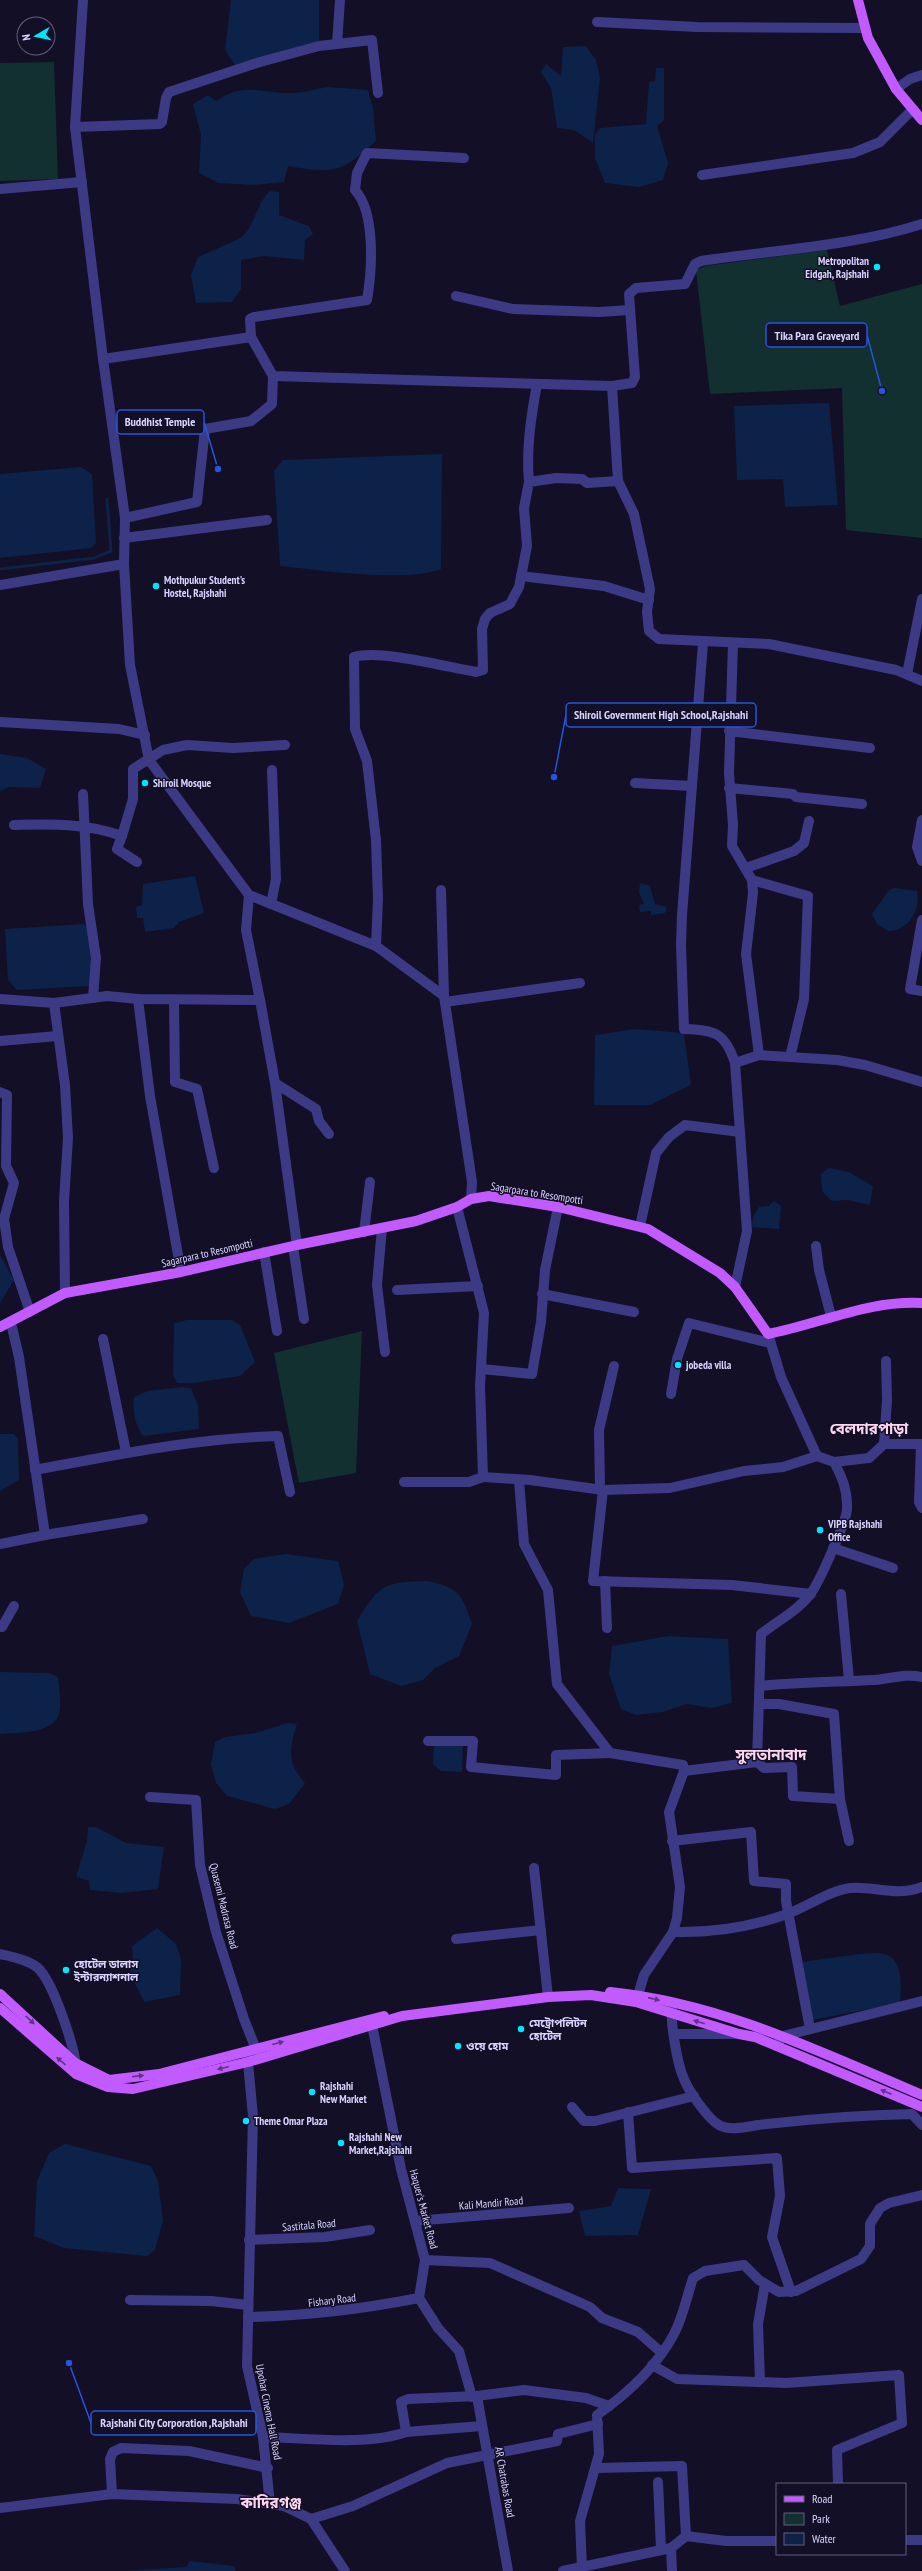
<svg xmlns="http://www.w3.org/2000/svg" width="922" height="2571" viewBox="0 0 922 2571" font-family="'PT Sans Narrow','Noto Sans Bengali',sans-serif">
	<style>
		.green { fill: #12302f }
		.water { fill: #0c2248 }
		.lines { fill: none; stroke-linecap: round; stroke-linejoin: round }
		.stream { stroke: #0c2248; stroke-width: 3 }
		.minor { stroke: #3d3a85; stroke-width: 10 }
		.major { stroke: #c25bff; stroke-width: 10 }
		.oneway { fill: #623188 }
		.poi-dot { fill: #00e5ff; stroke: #130f26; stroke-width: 1.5 }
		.labels { text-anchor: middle; stroke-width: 3; stroke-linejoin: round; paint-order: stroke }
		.poi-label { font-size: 11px; font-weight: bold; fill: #d9d4ff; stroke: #130f26; text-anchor: start }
		.street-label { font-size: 11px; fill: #d9d4ff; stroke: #130f26 }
		.district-label { font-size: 15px; font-weight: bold; fill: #ffd6f0; stroke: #130f26 }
		.leader { fill: none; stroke: #2655da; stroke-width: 1.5 }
		.callout-dot { fill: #2655da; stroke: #130f26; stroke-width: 1.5 }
		.callout { fill: #130f26; stroke: #2655da; stroke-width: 1.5 }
		.callout-label { font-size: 12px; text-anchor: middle; font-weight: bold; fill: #d9d4ff }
	</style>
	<rect width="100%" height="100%" fill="#130f26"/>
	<!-- green -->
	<g class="green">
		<polygon points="54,62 58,179 0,181 0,63"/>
		<polygon points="827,250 840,306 922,284 922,538 846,530 842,388 710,394 696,270 705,266"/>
		<polygon points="362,1331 356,1473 299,1483 274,1353"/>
	</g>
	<!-- water -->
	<g class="water">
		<polygon points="231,0 319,0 319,42 235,65 225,50"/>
		<polygon points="586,46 596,60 600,78 593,143 574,130 557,128 551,88 541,72 546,64 561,76 563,47"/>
		<polygon points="656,68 664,68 664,120 657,126 668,163 663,180 639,187 605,183 595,158 595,134 600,128 646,124 649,82 655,81"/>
		<path d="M328 87 368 90 373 108 376 141C341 173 334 174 288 166L284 182 254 185 219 183 199 173 201 135 193 104 208 95 216 101C243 82 261 93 291 93 303 93 316 89 328 87Z"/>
		<path d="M270 191 279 192V215L309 226 313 234 305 240 304 260 264 256 241 260V289L232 302 196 303 191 275 198 257C206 253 239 240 243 236 256 222 256 204 270 191Z"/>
		<polygon points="829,403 838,505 785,507 783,479 737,480 734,406"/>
		<path d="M442 454 441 569C406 583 319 570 280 566L274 471 283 460Z"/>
		<polygon points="81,467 92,474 96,543 91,548 0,558 0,474"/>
		<polygon points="0,754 27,758 46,769 40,788 10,787 0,791"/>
		<polygon points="195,876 204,913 179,922 174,928 145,932 143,918 137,918 136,907 142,905 143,884"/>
		<polygon points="640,883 650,886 655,904 667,907 665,913 651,915 651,911 640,912 639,905 644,904 639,892"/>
		<path d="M895 888 917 891C921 909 909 931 888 931L877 924 872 914 889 890Z"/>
		<polygon points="85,924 92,938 90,986 17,990 8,980 5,929"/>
		<polygon points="636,1029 684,1033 691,1085 650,1105 594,1105 595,1035"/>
		<polygon points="829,1168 849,1172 873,1186 870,1205 848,1200 832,1201 822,1191 821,1174"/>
		<polygon points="774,1201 781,1206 779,1229 752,1227 753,1217 759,1207 769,1206"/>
		<polygon points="0,1255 14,1280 0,1303"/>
		<polygon points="187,1320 232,1320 240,1325 255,1362 240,1376 193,1383 177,1383 173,1374 174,1323"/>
		<path d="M182 1387 191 1388 198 1406 199 1429 143 1436C135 1425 132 1410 134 1397L148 1391Z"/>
		<polygon points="0,1434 14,1434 18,1439 19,1480 0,1491"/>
		<polygon points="286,1554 338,1561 344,1585 338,1604 289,1623 251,1616 240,1592 244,1569 254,1559"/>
		<path d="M428 1581C460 1588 462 1595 472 1624L459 1656 435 1668 423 1680 401 1686 370 1674 357 1621C380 1584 384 1582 428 1581Z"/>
		<polygon points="668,1636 728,1639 732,1703 712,1708 687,1704 663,1712 636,1715 621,1709 609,1674 612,1646"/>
		<path d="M0 1672 49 1673 58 1677C59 1687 61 1698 60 1708 59 1735 19 1732 0 1734Z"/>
		<path d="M287 1723 297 1724C289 1750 287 1762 305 1783L289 1804 275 1809 227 1796 216 1783 211 1764 215 1742 225 1737 256 1733Z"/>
		<polygon points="434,1742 463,1743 462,1772 441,1771 433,1764"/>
		<polygon points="88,1827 96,1827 126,1843 164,1847 158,1889 122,1893 90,1890 89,1881 76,1877 87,1841"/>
		<polygon points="157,1928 176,1944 181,1959 180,1995 144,2002 130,1973 133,1959 132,1946"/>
		<path d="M859 1954C867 1954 876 1952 884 1954 904 1958 901 1989 900 2003L812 2020 802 1962Z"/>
		<polygon points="65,2144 151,2166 158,2181 163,2220 155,2250 147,2256 64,2248 34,2236 37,2181 49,2153"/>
		<polygon points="618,2188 651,2189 638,2235 585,2236 579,2211 611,2206"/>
		<polygon points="190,2561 234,2566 236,2571 124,2571 186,2567"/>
	</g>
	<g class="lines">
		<!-- stream -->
		<polyline class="stream" points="0,569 94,558 111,551 107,499"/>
		<!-- minor -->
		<g class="minor">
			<polyline points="83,0 75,127 103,359 125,518 124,564 130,665 149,760 249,895 376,946 444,996 472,1182 471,1199"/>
			<polyline points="597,22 697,27 864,28"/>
			<polyline points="337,44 340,0"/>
			<polyline points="896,89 910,79 922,75"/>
			<polyline points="75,127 160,124 162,122 166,98 169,92 260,62 319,46 372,40 378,93"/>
			<polyline points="702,175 853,153 880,142 913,109"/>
			<polyline points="0,189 82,182"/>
			<polyline points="456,296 513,309 599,312 630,310"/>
			<path d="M251 337 250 319 254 317 367 300C372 271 376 213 355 190L357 173 367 153 464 158"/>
			<path d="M103 359 251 337 273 376 612 386 632 383 635 377 629 294 636 288 685 284 695 264 701 261C773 250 853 246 922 224"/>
			<polyline points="612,386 618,481 634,514 650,589 647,612 649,631 659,639 769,644 896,670 922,681"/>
			<path d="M529 482C526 449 531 417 537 384"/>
			<polyline points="125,518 197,502 205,429 251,421 272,404 273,376"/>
			<polyline points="124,538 267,520"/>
			<polyline points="521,576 604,586 649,600"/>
			<polyline points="0,585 124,564"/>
			<path d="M703 643 682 915 681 945 684 1029C714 1030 725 1032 735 1063L759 1055 837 1060 865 1065 922 1082"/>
			<polyline points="733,643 729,773 733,825 732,846 752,880 753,893 746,954 759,1055"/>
			<polyline points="907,674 922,599"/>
			<polyline points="0,722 119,729 145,735"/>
			<polyline points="729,731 870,748"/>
			<polyline points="635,783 692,786"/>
			<polyline points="729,788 793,794 796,797 862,804"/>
			<polyline points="83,794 88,904 96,958 93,998"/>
			<polyline points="922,820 917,847 922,861"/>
			<path d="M14 825C51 824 86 823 122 836L133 799V769L163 750 187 745 233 748 285 745"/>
			<polyline points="122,836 117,849 137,862"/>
			<polyline points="746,868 794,851 804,843 809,821"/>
			<polyline points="752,880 808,896 804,999 790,1057"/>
			<polyline points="441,890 444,996"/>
			<polyline points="271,904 276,879 272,770"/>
			<polyline points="922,920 910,989 922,991"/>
			<path d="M376 946 378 899 376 840 367 761 355 729 354 657C379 649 447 667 476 672L483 670 482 629 485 619 490 613 510 604 519 587 527 546 524 508 529 482 556 478 582 479 587 483 618 481"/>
			<polyline points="0,999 54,1003 65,1085 68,1138 64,1201 65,1293"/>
			<polyline points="138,999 150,1096 181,1272"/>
			<polyline points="174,1000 175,1082 197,1089 214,1168"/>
			<polyline points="260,1000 275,1083 297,1245"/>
			<polyline points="445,1002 580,983"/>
			<polyline points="54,1003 107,996 138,999 260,1000 246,930 249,895"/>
			<polyline points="0,1041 57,1036"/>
			<polyline points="275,1083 316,1109 319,1121 329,1134"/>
			<polyline points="0,1092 7,1095 6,1166 14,1183 4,1219 8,1247 30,1312"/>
			<polyline points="457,1207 484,1313 480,1386 483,1477 530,1480 603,1490 670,1488 744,1471 783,1467 817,1456"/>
			<polyline points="640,1226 656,1153 669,1137 685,1125 740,1132"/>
			<polyline points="382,1228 377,1285 385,1352"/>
			<polyline points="364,1232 370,1182"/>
			<polyline points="293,1246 304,1319"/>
			<polyline points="816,1246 819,1270 831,1316"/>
			<polyline points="264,1252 277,1331"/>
			<polyline points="735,1287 747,1231 735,1063"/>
			<polyline points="397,1290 478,1286"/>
			<polyline points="542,1294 634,1312"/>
			<polyline points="769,1337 781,1377 817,1456 834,1462"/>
			<polyline points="103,1339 126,1452"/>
			<polyline points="481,1369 532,1374 541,1322 545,1270 558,1207"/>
			<polyline points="671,1394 677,1359 689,1323 770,1343"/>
			<polyline points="884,1444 887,1400 886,1361"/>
			<polyline points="921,1444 919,1502 922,1508"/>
			<path d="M35 1470C116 1455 195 1438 278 1436L290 1492"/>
			<polyline points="519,1480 524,1544 548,1590 557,1684 610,1753 683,1765 684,1771"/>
			<polyline points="404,1482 469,1482 483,1477"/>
			<polyline points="600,1489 599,1430 614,1366"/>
			<polyline points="603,1490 593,1581 732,1585 811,1594"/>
			<polyline points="45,1535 143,1519"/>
			<polyline points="0,1544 45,1535 19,1357 11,1323"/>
			<polyline points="833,1548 893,1568"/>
			<polyline points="605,1581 607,1628"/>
			<polyline points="841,1594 849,1680"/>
			<polyline points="0,1627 2,1627 14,1606"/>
			<path d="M760 1686C798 1682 836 1682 874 1680 891 1679 905 1673 922 1677"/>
			<polyline points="759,1704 779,1704 834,1714 840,1799 849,1841"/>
			<polyline points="428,1741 473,1741 471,1767 556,1775 556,1755 610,1753"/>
			<polyline points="757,1762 764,1768 792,1767 793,1796 840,1799"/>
			<polyline points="150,1797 196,1800 200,1865 216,1932 244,2019 259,2057"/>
			<polyline points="672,1841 751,1832 754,1881 786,1884 786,1901 810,2029"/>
			<polyline points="534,1868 548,1997"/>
			<path d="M673 1932C712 1933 751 1927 787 1914 807 1907 828 1891 850 1888 876 1886 895 1897 922 1887"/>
			<polyline points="456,1939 541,1930"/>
			<path d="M0 1954C13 1957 28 1960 38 1968 53 1982 74 2045 76 2066"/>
			<path d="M636 2002 644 1975 673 1932 677 1918 680 1887 669 1812 684 1771 757 1762 761 1634C777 1621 799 1610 811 1593 819 1583 847 1520 847 1509 848 1491 842 1477 834 1462L869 1458 884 1444H922"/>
			<path d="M672 2005C670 2021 677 2064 684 2079 688 2090 708 2119 719 2125 729 2131 746 2127 758 2125 809 2119 860 2115 912 2114L922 2125"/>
			<polyline points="372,2025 401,2169 425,2260 490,2263 590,2307 602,2318 638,2332 662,2353"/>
			<polyline points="674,2034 739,2034"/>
			<polyline points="776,2046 783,2036 922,2001"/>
			<polyline points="247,2052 253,2116 247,2366 263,2437 270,2504"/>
			<polyline points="572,2107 584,2121 595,2121 694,2096"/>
			<polyline points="628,2112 632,2168 777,2158 780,2196 772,2237 791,2292"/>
			<polyline points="415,2221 569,2208"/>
			<polyline points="249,2240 325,2237 370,2230"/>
			<polyline points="425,2260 419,2298 438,2328 459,2351 472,2397"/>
			<polyline points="130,2300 211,2301 248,2305"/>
			<path d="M248 2317C306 2316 362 2309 419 2298"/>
			<polyline points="652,2365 677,2379 786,2383 899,2375 902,2423 837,2450 838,2484"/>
			<polyline points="760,2382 758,2324 765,2284"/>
			<polyline points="477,2396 508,2571"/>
			<polyline points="406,2432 482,2426"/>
			<path d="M263 2437C305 2438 368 2446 406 2432L401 2402 408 2399 477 2396 524 2390 586 2398 609 2406"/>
			<polyline points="596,2468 682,2466 686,2536"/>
			<polyline points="658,2482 661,2549"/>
			<polyline points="112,2494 110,2459 113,2452 121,2448 189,2451 268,2468"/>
			<polyline points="0,2508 112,2494 237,2499 284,2506 311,2519 345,2571"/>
			<polyline points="311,2519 353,2506 447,2463 557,2441 558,2434 598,2424"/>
			<polyline points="905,2540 922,2540"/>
			<polyline points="671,2548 672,2571"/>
			<path d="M582 2568 580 2521 599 2454 597 2415C627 2394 657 2366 674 2334 683 2317 687 2296 693 2278L705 2271 744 2265 759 2280 779 2292 796 2291 861 2259 870 2246V2224L880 2208 889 2203 922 2195"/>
			<polyline points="563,2571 671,2548 686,2536 726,2541 777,2541"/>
		</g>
		<!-- major -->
		<g class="major">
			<polyline points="858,0 868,38 896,89 922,120"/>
			<path d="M0 1327 65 1293 181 1272 297 1245 416 1221 457 1207 471 1199 489 1196 558 1207 648 1229 720 1273 735 1287 768 1334C820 1324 868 1300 922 1303"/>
			<path d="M610 1992C720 2003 821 2052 922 2095"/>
			<polyline points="0,1994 75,2063 109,2080 159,2074 384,2016"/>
			<polyline points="0,2008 76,2074 108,2087 133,2089 248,2062 402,2016 548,1997 591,1995 636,2002 739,2034 755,2037 922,2107"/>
		</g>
	</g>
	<!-- one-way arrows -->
	<defs><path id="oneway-solid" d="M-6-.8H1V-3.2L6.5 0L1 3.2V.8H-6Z"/></defs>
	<g class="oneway">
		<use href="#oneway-solid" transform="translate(654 1999) rotate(13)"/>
		<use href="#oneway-solid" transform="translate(30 2020) rotate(43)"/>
		<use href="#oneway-solid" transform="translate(699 2022) rotate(-163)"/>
		<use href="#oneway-solid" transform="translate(278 2043) rotate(-15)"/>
		<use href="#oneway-solid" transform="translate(61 2061) rotate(-139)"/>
		<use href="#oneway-solid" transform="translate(223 2068) rotate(166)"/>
		<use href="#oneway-solid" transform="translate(138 2076) rotate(-7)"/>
		<use href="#oneway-solid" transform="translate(886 2092) rotate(-157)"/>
	</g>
	<!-- markers -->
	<g class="poi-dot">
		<circle cx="877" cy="267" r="4"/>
		<circle cx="156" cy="586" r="4"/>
		<circle cx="145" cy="783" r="4"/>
		<circle cx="678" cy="1365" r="4"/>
		<circle cx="820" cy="1530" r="4"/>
		<circle cx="66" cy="1970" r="4"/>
		<circle cx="521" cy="2029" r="4"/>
		<circle cx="458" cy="2046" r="4"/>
		<circle cx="312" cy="2092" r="4"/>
		<circle cx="246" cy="2121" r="4"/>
		<circle cx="341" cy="2143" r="4"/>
	</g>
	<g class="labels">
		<!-- poi labels -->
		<g class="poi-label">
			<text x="869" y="265" text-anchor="end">Metropolitan<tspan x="869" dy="13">Eidgah, Rajshahi</tspan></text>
			<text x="164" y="584">Mothpukur Student's<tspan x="164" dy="13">Hostel, Rajshahi</tspan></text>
			<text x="153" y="787">Shiroil Mosque</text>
			<text x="686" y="1369">jobeda villa</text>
			<text x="828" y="1528">VIPB Rajshahi<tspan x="828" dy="13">Office</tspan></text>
			<text x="74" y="1968">হোটেল ডালাস<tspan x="74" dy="13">ইন্টারন্যাশনাল</tspan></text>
			<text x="529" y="2027">মেট্রোপলিটন<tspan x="529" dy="13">হোটেল</tspan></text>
			<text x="466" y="2050">ওয়ে হোম</text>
			<text x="320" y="2090">Rajshahi<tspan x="320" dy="13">New Market</tspan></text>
			<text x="254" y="2125">Theme Omar Plaza</text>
			<text x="349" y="2141">Rajshahi New<tspan x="349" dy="13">Market,Rajshahi</tspan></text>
		</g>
		<!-- street labels -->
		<g class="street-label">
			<text transform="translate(537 1193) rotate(9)" y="4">Sagarpara to Resompotti</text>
			<text transform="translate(207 1253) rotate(-13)" y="4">Sagarpara to Resompotti</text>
			<text transform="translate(224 1906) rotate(76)" y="4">Quasemi Madrasa Road</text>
			<text transform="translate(491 2203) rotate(-5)" y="4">Kali Mandir Road</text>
			<text transform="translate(424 2209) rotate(75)" y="4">Haquer's Market Road</text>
			<text transform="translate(309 2225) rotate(-5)" y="4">Sastitala Road</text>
			<text transform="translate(332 2300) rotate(-7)" y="4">Fishary Road</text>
			<text transform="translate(269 2412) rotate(79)" y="4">Upohar Cinema Hall Road</text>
			<text transform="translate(505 2482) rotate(80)" y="4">AR Chatrabas Road</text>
		</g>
		<!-- district labels -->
		<g class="district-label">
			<text x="869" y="1434">বেলদারপাড়া</text>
			<text x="771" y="1760">সুলতানাবাদ</text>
			<text x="271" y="2508">কাদিরগঞ্জ</text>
		</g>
	</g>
	<!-- callouts -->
	<path class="leader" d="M882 391L867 335M218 469L204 422M554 777L566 715M69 2363L91 2423"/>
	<g class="callout-dot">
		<circle cx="882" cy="391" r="4"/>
		<circle cx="218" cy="469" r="4"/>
		<circle cx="554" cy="777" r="4"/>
		<circle cx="69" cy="2363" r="4"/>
	</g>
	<g class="callout">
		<rect x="766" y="323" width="101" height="24" rx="4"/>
		<rect x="117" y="410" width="87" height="24" rx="4"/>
		<rect x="566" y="703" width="190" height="24" rx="4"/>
		<rect x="91" y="2411" width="165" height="24" rx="4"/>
	</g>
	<g class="callout-label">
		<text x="817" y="340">Tika Para Graveyard</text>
		<text x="160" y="426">Buddhist Temple</text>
		<text x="661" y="719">Shiroil Government High School,Rajshahi</text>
		<text x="174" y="2427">Rajshahi City Corporation ,Rajshahi</text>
	</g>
	<!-- legend -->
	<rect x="776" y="2483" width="130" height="72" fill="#130f26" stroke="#625e7d"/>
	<rect x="784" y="2496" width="20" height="6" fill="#c25bff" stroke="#625e7d"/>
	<text x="812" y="2503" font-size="12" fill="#d9d4ff">Road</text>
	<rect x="784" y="2513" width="20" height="12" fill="#12302f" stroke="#625e7d"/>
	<text x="812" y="2523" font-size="12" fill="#d9d4ff">Park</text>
	<rect x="784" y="2533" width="20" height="12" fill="#0c2248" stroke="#625e7d"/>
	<text x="812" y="2543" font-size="12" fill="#d9d4ff">Water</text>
	<!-- north arrow -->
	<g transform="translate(36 36) rotate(261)"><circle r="19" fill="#130f26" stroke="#625e7d"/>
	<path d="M0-3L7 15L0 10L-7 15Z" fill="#00e5ff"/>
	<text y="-6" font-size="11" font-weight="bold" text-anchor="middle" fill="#d9d4ff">N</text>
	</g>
</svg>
